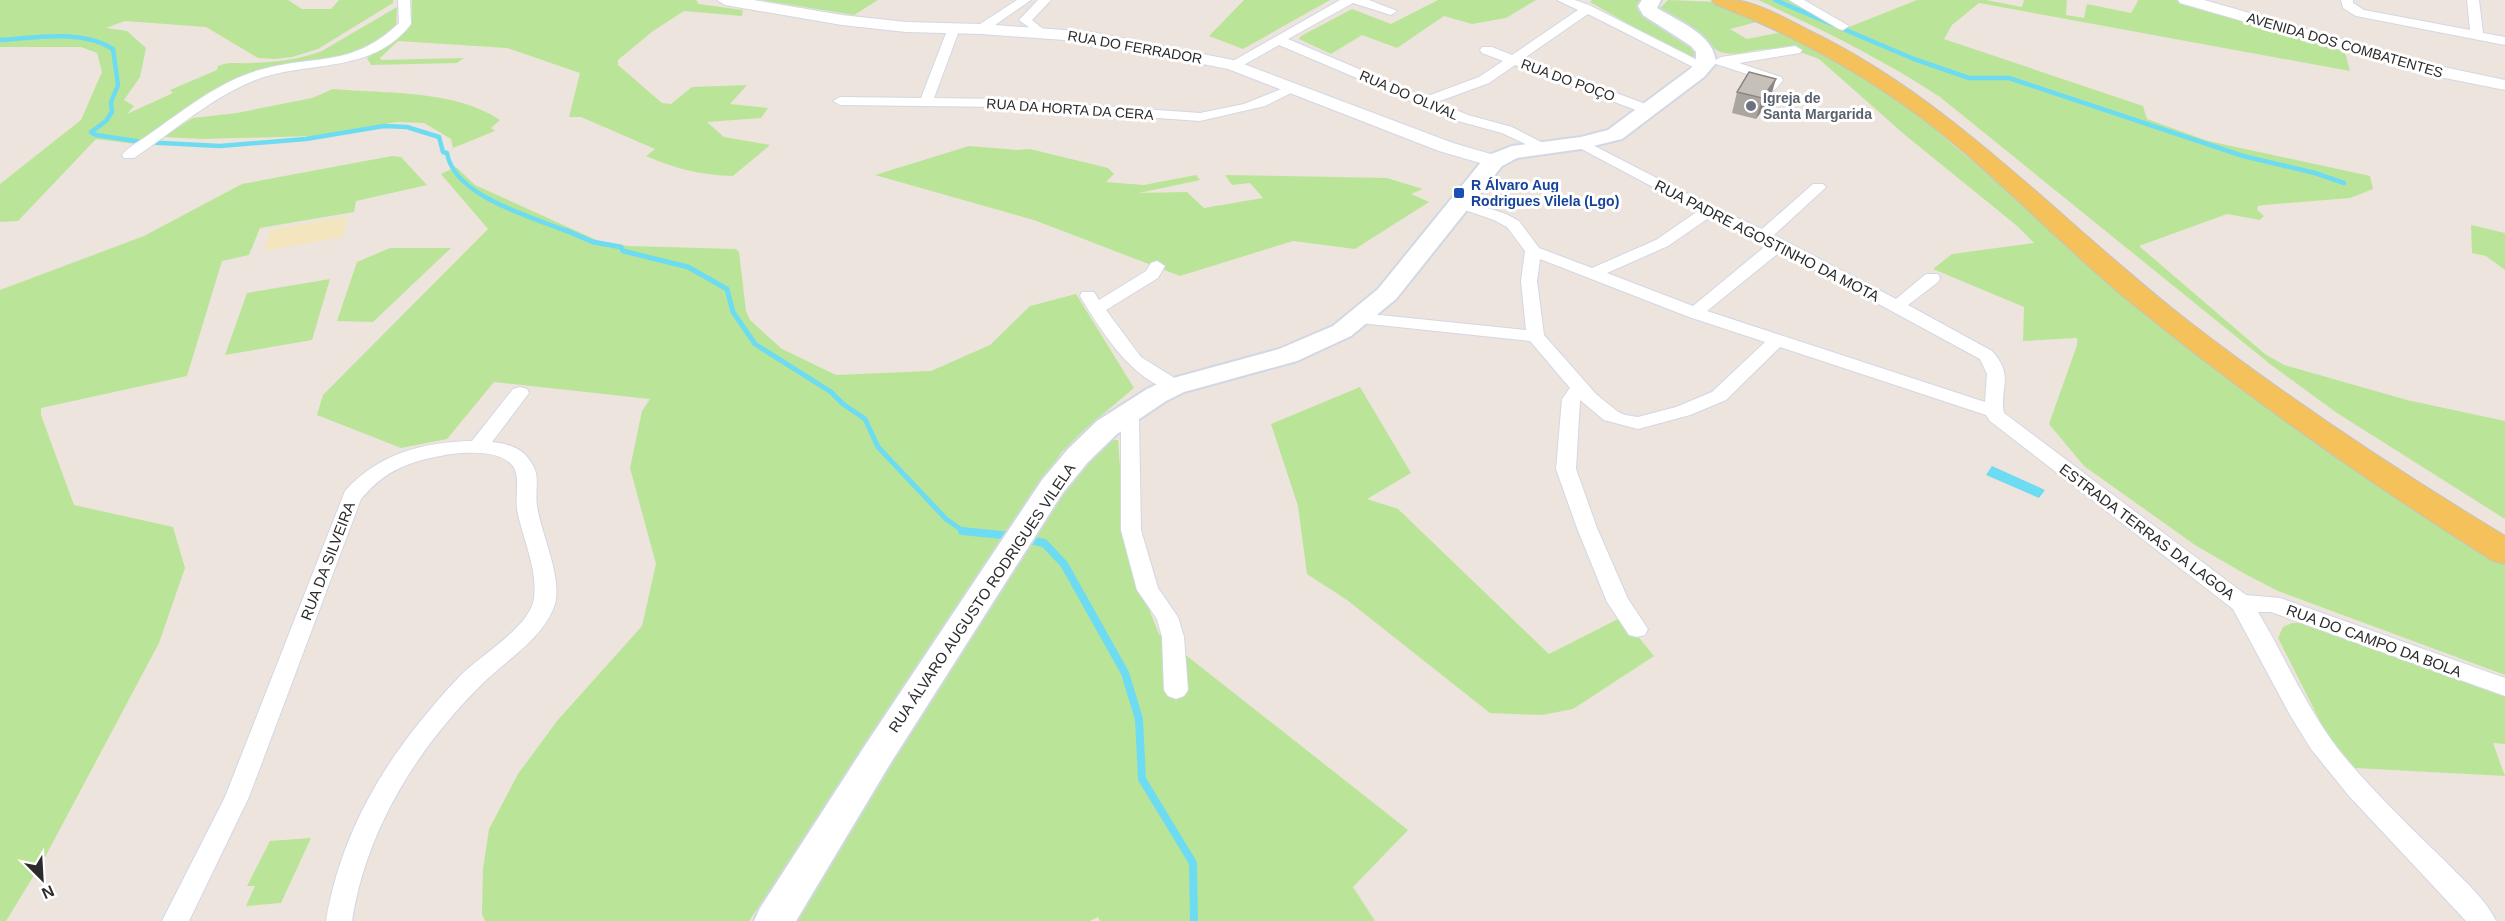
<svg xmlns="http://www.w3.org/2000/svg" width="2505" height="921" viewBox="0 0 2505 921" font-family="Helvetica,sans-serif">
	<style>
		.green { fill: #bae598 }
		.sand { fill: #f3e6bf }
		.water { fill: #6ddbf1 }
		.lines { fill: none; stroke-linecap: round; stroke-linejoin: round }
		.stream-far2 { stroke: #6ddbf1; stroke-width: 4.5 }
		.stream-far1 { stroke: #6ddbf1; stroke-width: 5 }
		.stream { stroke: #6ddbf1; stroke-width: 8 }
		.minor-casing { stroke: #d2d7e4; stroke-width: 2 }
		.tertiary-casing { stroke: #d2d7e4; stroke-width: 2 }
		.secondary-casing { stroke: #d2d7e4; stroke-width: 4 }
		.primary-casing { stroke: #c4c4c4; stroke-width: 2 }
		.minor { fill: #fff; fill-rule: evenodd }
		.tertiary { fill: #fff; fill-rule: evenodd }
		.secondary { fill: #fff; fill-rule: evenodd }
		.primary { fill: #f4c15b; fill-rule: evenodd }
		.wall { fill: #aaa59e }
		.shaded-wall { fill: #8b8681 }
		.building { fill: #c6c0b8; stroke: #8b8681; stroke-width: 1.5 }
		.worship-dot { fill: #6b7280; stroke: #fff; stroke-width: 2 }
		.transit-dot { fill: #1a4fb4; stroke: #fff; stroke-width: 2 }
		.labels { text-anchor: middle; stroke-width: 6; stroke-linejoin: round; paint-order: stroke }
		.far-street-label { font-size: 14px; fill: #2b2b2b; stroke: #fff }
		.far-worship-label { font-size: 14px; font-weight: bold; fill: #5b616d; stroke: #fff; text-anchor: start }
		.far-transit-label { font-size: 14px; font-weight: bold; fill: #164399; stroke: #fff; text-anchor: start }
		.street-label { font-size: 15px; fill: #2b2b2b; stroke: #fff }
	</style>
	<rect width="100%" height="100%" fill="#ede4dd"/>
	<!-- green -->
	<g class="green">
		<path d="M0 0H288L302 9H331L339 0H393V3L318 49 292 57 275 59 258 58 206 27 125 21 106 28 127 31 146 48 140 77 124 100 134 106 127 114 173 93 170 90 217 70 218 66C230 61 239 64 251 63 276 62 298 60 322 51L397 7 396 28 376 42 347 57 244 77 185 108 136 144 96 139 18 221 0 222V184L81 120 102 72 97 53 81 47H0Z"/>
		<path d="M412 0H696L699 4 743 10 742 16 684 11 653 31 618 60V65L662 103 671 104 692 87 747 85 730 104 768 108 761 118 707 122 724 137 770 145 733 176C702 175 675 169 646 156L655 149 581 117H569L580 73 507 48 398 41 380 58 381 60 464 58 457 63 371 65 367 58 393 41 411 25Z"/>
		<polygon points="761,0 878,0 854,15"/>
		<polygon points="1244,0 1330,0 1243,49 1209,36"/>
		<polygon points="1438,0 1536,0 1506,18 1472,24 1444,16 1397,48 1362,35 1331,54 1299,39 1301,36 1352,9 1391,24"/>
		<polygon points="1592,0 1640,0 1639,11 1642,15 1688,43 1698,54 1692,59 1688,58 1590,2"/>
		<path d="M1668 0 1717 2 1760 21 1730 29 1747 39 1782 32 1879 86 1916 113 2041 220 2505 561V675L2278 591 2245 574 2195 545 2084 466 2049 424 2077 345V338L2023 341 2024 307 1933 269 1952 254 2034 243 2016 225 1905 135 1819 59C1803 52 1785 48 1768 49 1751 49 1736 57 1720 52L1660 15 1658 10Z"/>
		<path d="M1758 0H1790L1844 29 1917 0H1986L2022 7 2024 0H2067L2066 15 2084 18 2087 4 2131 13 2138 1 2137 0H2176L2344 48 2350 71 1979 3 1952 25 1944 39 2143 106 2147 119 2208 141 2370 176 2373 189 2350 198 2264 205 2258 206 2257 210 2264 216 2260 220 2227 214 2139 246 2265 354 2284 365 2407 400 2505 421V519L2337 413 2270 364 1940 97C1882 59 1821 29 1758 0Z"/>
		<path d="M333 89C387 94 453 89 500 120L491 128 495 131 453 148 451 139 424 123 397 122 315 136 203 139 163 137 193 118 237 113 312 98Z"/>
		<polygon points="969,146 1017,150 1030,149 1108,168 1114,174 1106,182 1144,185 1196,175 1200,180 1139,193 1187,192 1204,208 1263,198 1250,183 1232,185 1225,175 1387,178 1423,189 1411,194 1429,202 1355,249 1293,241 1180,276 1034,220 875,175"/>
		<polygon points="392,156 401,157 427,185 356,201 354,212 260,228 249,255 222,261 187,376 41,408 41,415 74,505 173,527 185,568 159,643 44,859 6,921 0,921 0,290 144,236 242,184"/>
		<polygon points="456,167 475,185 601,242 628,246 736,249 739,252 746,311 750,320 782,349 836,375 931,371 990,345 1030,306 1076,294 1134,388 1083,431 1061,453 966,598 749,921 485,921 482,914 483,869 489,829 518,774 557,721 642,626 656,564 630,468 642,411 650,399 494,382 447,439 401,448 317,415 323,395 488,229 441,174"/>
		<polygon points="2471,225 2505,233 2505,270 2486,256 2472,253"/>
		<polygon points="390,248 451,248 373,322 337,321 357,262"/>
		<polygon points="330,279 312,340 225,355 247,293"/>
		<polygon points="1360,387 1411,473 1367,499 1398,509 1549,654 1622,617 1654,656 1573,709 1542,715 1490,713 1347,600 1307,574 1298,506 1271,424"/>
		<polygon points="1108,440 1118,440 1126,551 1159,634 1408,830 1353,887 1375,921 1100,921 1098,917 1090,921 792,921 1040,525 1094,448"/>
		<polygon points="2292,623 2305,623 2505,696 2505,744 2493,743 2505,776 2355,768 2326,733 2278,638 2283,627"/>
		<polygon points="311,838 281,903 246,906 255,886 247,886 270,841"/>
	</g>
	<!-- sand -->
	<polygon class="sand" points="348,216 342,237 264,251 270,230"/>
	<!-- water -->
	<polygon class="water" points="1992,466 2045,490 2039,498 1986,475"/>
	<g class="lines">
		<!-- stream-far2 -->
		<g class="stream-far2">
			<polyline points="1775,0 1914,59 1969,78 2009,78 2243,156 2315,173 2344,183"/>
			<path d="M0 40C35 38 82 29 113 49L118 85 111 102 112 112 106 121 91 132 96 135 142 142 220 146 306 139 384 126 407 127 439 137 443 152 447 153C454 197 533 217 569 232"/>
		</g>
		<!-- stream-far1 -->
		<polyline class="stream-far1" points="565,230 593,242 621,247 623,251 688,267 727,289 733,312 755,344 831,392 843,404 865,419 878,447 946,519 963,531 974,532"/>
		<!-- stream -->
		<g class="stream">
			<polyline points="962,531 1012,536"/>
			<polyline points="1025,539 1044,543 1064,564 1125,673 1139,719 1142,779 1193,863 1194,921"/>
		</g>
		<defs>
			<g id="minor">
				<path d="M398 0H410L411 24C371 76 307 59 253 81 209 99 173 132 134 158H124L122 155C129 146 142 140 151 133 187 108 223 78 267 68 321 55 354 66 399 23Z"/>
				<polygon points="1017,0 1031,0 985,32 977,32 975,29 977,26"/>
				<polygon points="1038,0 1051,0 1032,20 1048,33 1042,37 1019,20"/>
				<polygon points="1340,0 1369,0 1397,11 1391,15 1353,3 1288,39 1425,97 1479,77 1503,61 1482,53 1480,50 1482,47 1492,47 1512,55 1578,10 1557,0 1575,0 1589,5 1711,67 1709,70 1699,70 1588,14 1523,59 1654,107 1656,110 1654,113 1644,113 1515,65 1489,83 1437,102 1468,115 1512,127 1545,144 1547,147 1545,150 1540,151 1502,133 1458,121 1279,45 1238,68 1228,68 1226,65"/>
				<polygon points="1789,0 1804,0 1849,26 1843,30 1839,29"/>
				<polygon points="2341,0 2353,0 2353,3 2364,10 2470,30 2467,0 2479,0 2483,33 2505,37 2505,45 2356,16 2343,8"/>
				<polygon points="954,24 960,28 934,98 1002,99 1200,113 1244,104 1294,84 1301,88 1265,106 1200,121 1002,107 840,105 833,101 840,97 921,98 948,28"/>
				<path d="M1795 46 1802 50 1800 53 1739 63 1781 77 1783 80C1773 94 1769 94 1753 87L1750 75 1716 64 1714 61 1721 57Z"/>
				<path d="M1581 139 1715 208 1762 229 1813 184H1823L1826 187 1823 190 1774 235 1896 299 1926 274H1938L1940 278 1938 282 1908 305 1992 351C2015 377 1999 387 2004 413L2246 595 2280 598 2505 678V696L2271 612H2258C2288 662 2309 715 2347 760 2378 796 2412 829 2446 862 2463 880 2486 899 2496 921H2466L2349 796 2311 749 2290 715 2233 609 1990 421 1986 415 1780 347 1726 400 1690 415 1638 429 1604 420 1580 400 1576 469 1597 528 1628 599 1648 629 1645 635 1637 637 1629 635 1607 602 1577 528 1556 469 1562 399 1570 388 1530 341 1360 323 1354 322 1351 318 1354 314 1360 313 1526 330 1521 281 1525 251 1507 227 1494 220 1456 207 1453 204 1456 201H1466L1506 214 1519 221 1539 248 1592 268 1656 240 1698 211 1576 146 1574 143ZM1710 217 1768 244 1693 306 1607 273 1668 246ZM1781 251 1980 359 1987 374 1985 402 1707 311ZM1540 259 1689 317 1765 342 1712 392 1676 407 1638 417 1625 415 1618 412 1596 394 1544 335 1537 281Z"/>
				<path d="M1157 261 1165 266 1158 278 1106 310 1141 357 1181 382 1184 386 1181 390 1175 392C1132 381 1101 331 1080 296L1082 292H1094L1099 300 1146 271 1151 263Z"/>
				<path d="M520 387 527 389 529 393 492 442C504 443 520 447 528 458 530 461 534 466 535 470 539 480 535 494 537 506 541 534 564 580 554 607 541 641 504 661 480 686 416 750 366 831 352 921H326C338 848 372 781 419 723 433 706 446 690 461 675 481 655 531 626 534 598 538 568 522 538 517 509 515 496 521 475 512 465 492 442 424 456 400 468 384 475 372 486 361 499L249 797 189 921H162L225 797 345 491C378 454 423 442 472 441L513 389Z"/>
				<polygon points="1126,405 1133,407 1139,419 1141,530 1158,588 1178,617 1184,637 1188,690 1184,696 1176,699 1168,696 1164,690 1162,637 1157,619 1137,590 1121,530 1121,419 1117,411 1119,407"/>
			</g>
			<g id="tertiary">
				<polygon points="717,0 753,0 842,15 906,22 981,24 1092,32 1233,60 1453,143 1501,157 1504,161 1501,165 1494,167 1439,151 1228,69 1092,42 981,34 906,32 842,25 725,5"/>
				<polygon points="2178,0 2204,0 2434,65 2505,80 2505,90 2425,74 2180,3"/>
			</g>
			<path id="secondary" d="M1642 0H1661L1657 8C1678 21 1715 35 1716 63L1704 77 1622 139 1581 149 1517 158 1502 166 1396 299 1351 336 1297 361 1184 392 1166 401 1117 434 1088 462 1062 494 890 764 796 921H754L760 908 866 744 1042 480 1068 449 1097 421 1147 389 1166 380 1279 349 1333 326 1378 289 1486 156 1512 146 1581 137 1608 130 1690 69 1696 62V52L1691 46 1643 15 1638 6Z"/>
			<path id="primary" d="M1712 0C1721 0 1732 0 1741 1 1764 6 1787 19 1808 30 1954 100 2061 222 2188 321 2289 399 2396 470 2505 536V564L2493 561C2365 480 2241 393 2124 297 2061 244 2004 184 1941 133 1873 78 1796 36 1715 4Z"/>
		</defs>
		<!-- minor casing -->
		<use href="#minor" class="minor-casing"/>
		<!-- tertiary casing -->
		<use href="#tertiary" class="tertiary-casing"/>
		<!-- secondary casing -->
		<use href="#secondary" class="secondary-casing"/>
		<!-- primary casing -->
		<use href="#primary" class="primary-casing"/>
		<!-- minor -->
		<use href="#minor" class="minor"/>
		<!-- tertiary -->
		<use href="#tertiary" class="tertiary"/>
		<!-- secondary -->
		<use href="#secondary" class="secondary"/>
		<!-- primary -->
		<use href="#primary" class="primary"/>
	</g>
	<!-- wall -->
	<polygon class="wall" points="1737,92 1770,99 1756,119 1732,113"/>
	<!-- shaded-wall -->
	<polygon class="shaded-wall" points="1776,79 1770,99 1756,119 1762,98"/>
	<!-- building -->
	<polygon class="building" points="1749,72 1776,79 1762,98 1737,92"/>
	<!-- markers -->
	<circle class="worship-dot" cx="1751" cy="106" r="6"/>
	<rect class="transit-dot" x="1453" y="187" width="12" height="12" rx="3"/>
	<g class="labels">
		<!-- far-street labels -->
		<g class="far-street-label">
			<text transform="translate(2345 45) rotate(16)" y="5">AVENIDA DOS COMBATENTES</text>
			<text transform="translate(1135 47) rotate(10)" y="5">RUA DO FERRADOR</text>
			<text transform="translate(1568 80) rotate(20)" y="5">RUA DO POÇO</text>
			<text transform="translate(1409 95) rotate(23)" y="5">RUA DO OLIVAL</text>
			<text transform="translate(1070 109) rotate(4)" y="5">RUA DA HORTA DA CERA</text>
		</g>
		<!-- far-worship labels -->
		<g class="far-worship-label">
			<text x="1763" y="103">Igreja de<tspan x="1763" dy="16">Santa Margarida</tspan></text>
		</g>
		<!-- far-transit labels -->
		<g class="far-transit-label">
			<text x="1471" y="190">R Álvaro Aug<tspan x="1471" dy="16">Rodrigues Vilela (Lgo)</tspan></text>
		</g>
		<!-- street labels -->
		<g class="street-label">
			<text transform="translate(1767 241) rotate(27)" y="5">RUA PADRE AGOSTINHO DA MOTA</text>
			<text transform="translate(2147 532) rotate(37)" y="5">ESTRADA TERRAS DA LAGOA</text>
			<text transform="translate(328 561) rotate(-69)" y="5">RUA DA SILVEIRA</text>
			<text transform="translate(982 598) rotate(-56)" y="5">RUA ÁLVARO AUGUSTO RODRIGUES VILELA</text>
			<text transform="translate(2374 641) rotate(20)" y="5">RUA DO CAMPO DA BOLA</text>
		</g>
	</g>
	<!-- north arrow -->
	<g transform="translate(42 879) rotate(156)" stroke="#ffffff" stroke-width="4.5" paint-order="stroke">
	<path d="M0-4.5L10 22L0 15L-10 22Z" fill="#2b2b2b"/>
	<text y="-9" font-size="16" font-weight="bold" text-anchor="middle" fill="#2b2b2b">N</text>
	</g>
</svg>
